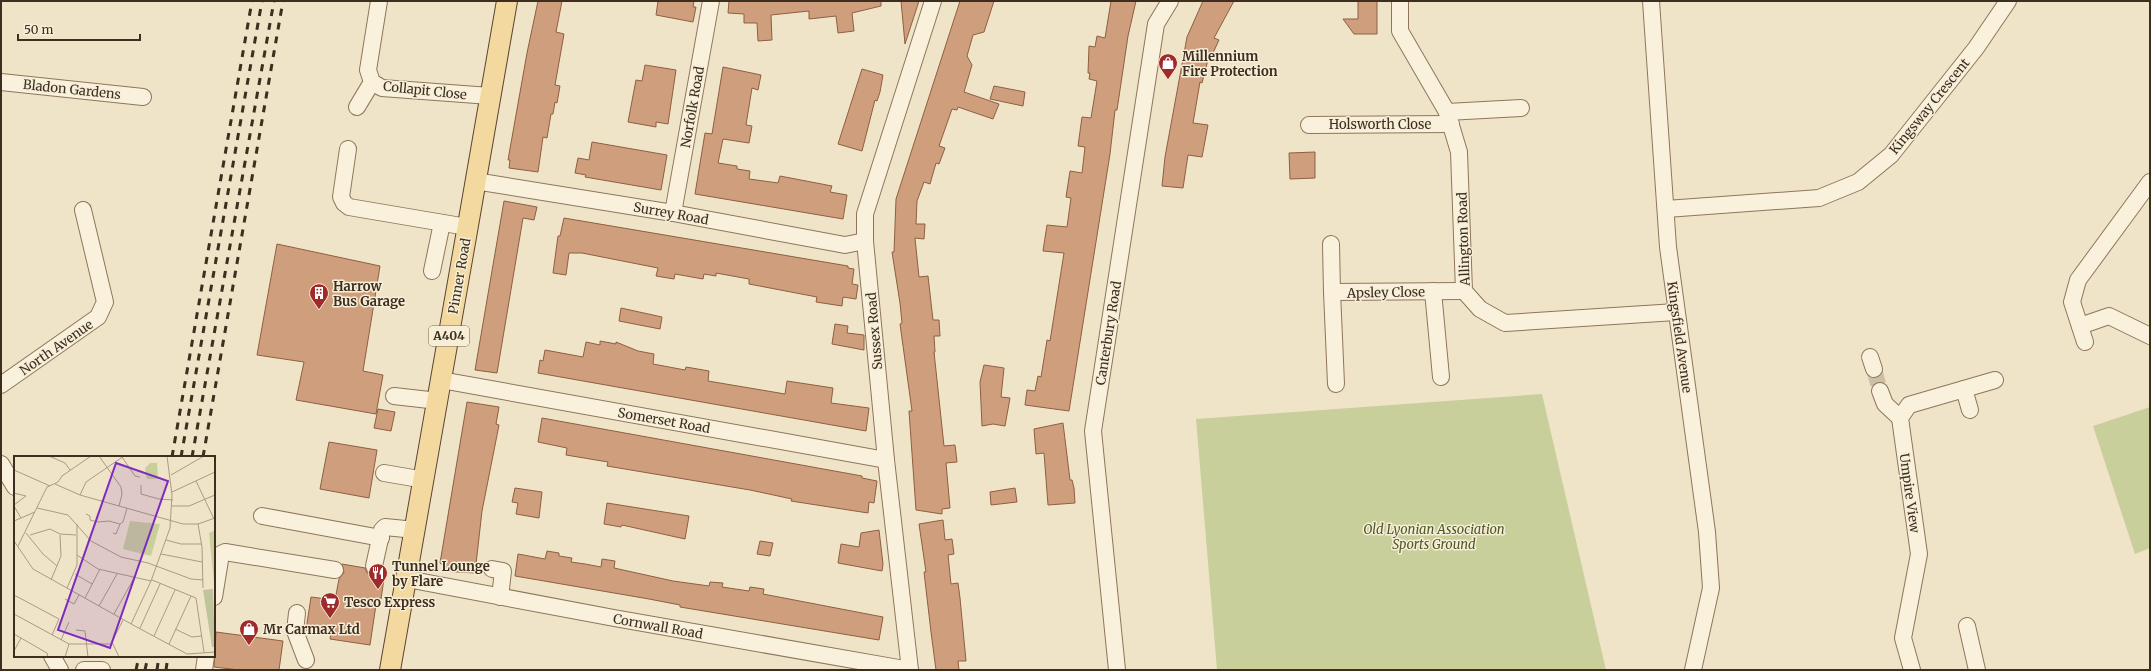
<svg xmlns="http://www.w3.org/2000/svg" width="2151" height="671" viewBox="0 0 2151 671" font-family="Merriweather,serif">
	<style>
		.green { fill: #c9cf9b }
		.building { fill: #cf9f7d; stroke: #8d5f41 }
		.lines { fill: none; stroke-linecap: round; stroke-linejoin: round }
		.minor-tunnel { stroke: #ccc0a6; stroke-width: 16; stroke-dasharray: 16 8; stroke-linecap: butt }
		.minor-casing { stroke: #8d765c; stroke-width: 18 }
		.major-casing { stroke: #5b4430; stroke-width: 22 }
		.minor { stroke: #faf1dc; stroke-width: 16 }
		.major { stroke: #f3d9a0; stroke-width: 20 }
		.rail { stroke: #3d2e20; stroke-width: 3; stroke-dasharray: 7 7; stroke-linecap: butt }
		.labels { text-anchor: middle; stroke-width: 3; stroke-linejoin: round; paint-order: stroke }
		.shield { fill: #f7eed8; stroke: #756857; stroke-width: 1 }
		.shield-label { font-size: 12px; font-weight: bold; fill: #3d2e20 }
		.poi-label { font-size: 13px; font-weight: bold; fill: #3d2e20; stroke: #f7eed8; text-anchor: start }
		.street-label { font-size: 13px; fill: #3d2e20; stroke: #f7eed8 }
		.park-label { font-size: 13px; font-style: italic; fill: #4d5a26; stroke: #f7eed8 }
		.inset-road { fill: none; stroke: #a89b85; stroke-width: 1 }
		.view { fill: #7b2cbf; fill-opacity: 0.15; stroke: #7b2cbf; stroke-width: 2 }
		.inset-edge { fill: none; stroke: #3d2e20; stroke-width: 2 }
	</style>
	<rect width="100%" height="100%" fill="#f0e4c8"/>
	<!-- green -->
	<g class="green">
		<polygon points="1542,394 1606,670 1217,670 1196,419"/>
		<polygon points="2150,407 2150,548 2135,554 2093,426"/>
	</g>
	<!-- building -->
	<g class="building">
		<polygon points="538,1 562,1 556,32 564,34 555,85 560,86 557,103 555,102 553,114 551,114 547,138 543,137 538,172 509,168 510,160 508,160 527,53"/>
		<polygon points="658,1 694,1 693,7 696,7 693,22 656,15"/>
		<polygon points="729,1 881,1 881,6 852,13 854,31 838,33 836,16 809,19 809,11 771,15 772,40 758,41 757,23 744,23 744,14 728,13"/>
		<polygon points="901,1 919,1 905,44"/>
		<polygon points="960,1 994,1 984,32 973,35 967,56 972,65 964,92 999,104 993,119 958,107 957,110 952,109 939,146 945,148 939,164 936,163 930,184 924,182 917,201 916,224 925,224 924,239 915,238 919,277 928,276 933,320 939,320 940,336 934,336 935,352 934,352 944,446 955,445 957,462 946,463 950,508 942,509 942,514 916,510 909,411 912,411 900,324 902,323 900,303 892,252 894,252 896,199"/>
		<polygon points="1111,1 1136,1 1128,36 1117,110 1115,110 1110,154 1069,411 1025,405 1027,390 1035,391 1038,376 1041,377 1047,340 1050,341 1064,253 1043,251 1047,225 1067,227 1071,198 1066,197 1070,171 1082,173 1085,147 1078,146 1082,117 1091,118 1097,81 1089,79 1090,73 1088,73 1089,46 1095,47 1097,36 1105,38"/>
		<polygon points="1203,1 1234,1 1214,38 1219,40 1213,53 1210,52 1202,83 1200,82 1193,123 1208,125 1202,157 1188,155 1183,188 1162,186 1165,157 1187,37"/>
		<polygon points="1358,1 1377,1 1377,34 1354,34 1343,19 1358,19"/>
		<polygon points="645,65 676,70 668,124 656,122 656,127 628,122 636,80 642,81"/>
		<polygon points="723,67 761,75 758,90 752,88 746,125 752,126 749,143 723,139 718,163 737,166 737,169 750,171 749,179 778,183 780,176 832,186 830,192 847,195 843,219 695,194 705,133 712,134"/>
		<polygon points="862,69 883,75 880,92 877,101 875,100 862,151 838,144"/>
		<polygon points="994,86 1025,92 1023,106 990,99"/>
		<polygon points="592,142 667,155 661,190 585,177 586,175 575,173 578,158 589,160"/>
		<polygon points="1315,152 1315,178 1290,179 1289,153"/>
		<polygon points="504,201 537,207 534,220 523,218 497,373 475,370"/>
		<polygon points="564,218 848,266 848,268 854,269 852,284 858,285 856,299 843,297 842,306 816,302 817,297 749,284 749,279 716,273 716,276 704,274 703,279 675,274 674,279 656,276 658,268 582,253 569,253 566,275 553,273 558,236 560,236"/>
		<polygon points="277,244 380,266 363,371 383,375 376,414 296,400 304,362 257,355"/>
		<polygon points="621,308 662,317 660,329 619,321"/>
		<polygon points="835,324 848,326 847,333 864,335 864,350 832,344"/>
		<polygon points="600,341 616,344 616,342 638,351 654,354 653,364 685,370 686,367 709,371 708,381 785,394 787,381 833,388 831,403 869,408 866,431 538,373 540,360 543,361 545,350 583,357 586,342 600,345"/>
		<polygon points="984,365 1004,368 1001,397 1010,398 1005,426 993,424 982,426 980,382"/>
		<polygon points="467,402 499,407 496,424 499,425 482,511 475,573 442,571 443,566 440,563"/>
		<polygon points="378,409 395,412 391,431 374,428"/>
		<polygon points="542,418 862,476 862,478 877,481 874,503 869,502 868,513 791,501 792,499 750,490 607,466 608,462 566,455 567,448 538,442"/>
		<polygon points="1063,423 1070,480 1072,480 1074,488 1075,503 1048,505 1044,453 1036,454 1034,429"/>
		<polygon points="329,442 377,450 369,498 320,489"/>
		<polygon points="515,488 542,492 539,518 516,514 518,503 512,502"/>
		<polygon points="1015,488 1017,502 991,505 990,492"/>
		<polygon points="607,503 689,516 685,539 622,525 621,527 604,524"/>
		<polygon points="943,520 945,540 952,539 954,554 948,555 951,584 958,583 960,598 966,661 958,661 959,670 936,670 931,632 924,572 926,572 919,524"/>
		<polygon points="879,530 883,564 882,571 838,563 841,544 859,547 861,533"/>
		<polygon points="760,541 773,543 770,556 757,554"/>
		<polygon points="547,551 559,553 559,556 572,558 571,562 585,564 601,567 602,559 615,561 614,568 673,581 709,586 710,582 723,583 722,587 749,591 750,587 764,589 763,594 883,617 879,640 680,607 680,605 649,599 515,576 518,554 545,559"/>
		<polygon points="342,564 365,568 367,573 372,575 377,575 382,571 385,572 381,599 377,598 370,645 330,639 331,633 306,630 311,597 335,600 339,579 344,572"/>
		<polygon points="216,632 283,641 279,670 239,670 214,667"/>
	</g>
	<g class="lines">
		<!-- minor-tunnel -->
		<polyline class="minor-tunnel" points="1874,369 1880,391"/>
		<defs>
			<g id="minor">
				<polyline points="379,1 368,70 372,82 382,88 490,96"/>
				<polyline points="1400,1 1400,31 1447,112 1459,152 1464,291 1480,309 1505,323 1676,312"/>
				<polyline points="1651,1 1668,247 1707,532 1711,588 1693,670"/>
				<polyline points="1,82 143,97"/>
				<polyline points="357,107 372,82"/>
				<polyline points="1447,112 1521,108"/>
				<polyline points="1309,125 1451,124"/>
				<polyline points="348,149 341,197 344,203 349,207 467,227"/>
				<polyline points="475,181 673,213 845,245 865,241"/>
				<polyline points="1666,209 1819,198 1858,182 1891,155 1976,48 2008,1"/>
				<polyline points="673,213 711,1"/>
				<polyline points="1331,244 1332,292 1464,291"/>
				<polyline points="432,271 442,223"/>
				<polyline points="1433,291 1441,377"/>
				<polyline points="1332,292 1336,384"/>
				<polyline points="2080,326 2109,316 2150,336"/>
				<polyline points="2085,342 2072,302 2078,280 2150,182"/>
				<polyline points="1870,357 1874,369"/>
				<polyline points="441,380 886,460"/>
				<polyline points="1,385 98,317 105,302 83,210"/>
				<polyline points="1964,389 1970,410"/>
				<polyline points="1880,391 1885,404 1900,418"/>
				<polyline points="394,396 438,401"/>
				<polyline points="1,464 15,487"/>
				<polyline points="384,473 425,480"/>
				<polyline points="262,516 381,538"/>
				<polyline points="374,566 382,530 385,527 415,530"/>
				<polyline points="492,569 503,571 500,597"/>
				<polyline points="407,579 614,618 910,670"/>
				<polyline points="214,597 221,554 225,552 335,570"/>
				<polyline points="297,613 295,631 306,660"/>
				<polyline points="1967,626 1977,670"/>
				<polyline points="52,656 60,670"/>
				<polyline points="84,670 102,670"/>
				<polyline points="204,670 206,656"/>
				<polyline points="910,670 886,460 865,241 865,214 933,1"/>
				<polyline points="1117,670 1093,431 1156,24 1170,1"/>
				<polyline points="1912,670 1903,638 1919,554 1900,418 1909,405 1995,380"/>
			</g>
			<path id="major" d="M390 670C430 447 468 224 507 1"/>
		</defs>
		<!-- minor casing -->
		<use href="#minor" class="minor-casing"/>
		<!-- major casing -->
		<use href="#major" class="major-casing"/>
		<!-- minor -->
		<use href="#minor" class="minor"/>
		<!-- major -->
		<use href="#major" class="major"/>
		<!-- rail -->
		<g class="rail">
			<polyline points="172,457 252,1"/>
			<polyline points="181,457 262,1"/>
			<polyline points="192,457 274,1"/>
			<polyline points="203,457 283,1"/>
			<polyline points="136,670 139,656"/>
			<polyline points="145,670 148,656"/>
			<polyline points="157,670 159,656"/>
			<polyline points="166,670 168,656"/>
		</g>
	</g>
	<!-- icons -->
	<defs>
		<symbol id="shop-pin" viewBox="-11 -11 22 30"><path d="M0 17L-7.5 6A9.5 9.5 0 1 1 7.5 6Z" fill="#9e2a2b" stroke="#f7eed8"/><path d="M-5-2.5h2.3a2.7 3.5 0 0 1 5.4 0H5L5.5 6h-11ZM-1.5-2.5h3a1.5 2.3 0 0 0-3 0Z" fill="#fff"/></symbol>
		<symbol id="building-pin" viewBox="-11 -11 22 30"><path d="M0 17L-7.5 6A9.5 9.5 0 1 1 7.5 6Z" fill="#9e2a2b" stroke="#f7eed8"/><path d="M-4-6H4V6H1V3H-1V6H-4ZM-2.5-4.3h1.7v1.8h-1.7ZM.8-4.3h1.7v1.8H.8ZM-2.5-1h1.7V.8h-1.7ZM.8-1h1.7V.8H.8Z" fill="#fff"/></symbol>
		<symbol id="restaurant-pin" viewBox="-11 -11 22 30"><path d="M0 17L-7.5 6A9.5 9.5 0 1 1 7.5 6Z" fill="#9e2a2b" stroke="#f7eed8"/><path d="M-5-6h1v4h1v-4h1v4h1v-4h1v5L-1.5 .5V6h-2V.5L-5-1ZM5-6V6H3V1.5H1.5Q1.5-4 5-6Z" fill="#fff"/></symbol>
		<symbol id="supermarket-pin" viewBox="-11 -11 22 30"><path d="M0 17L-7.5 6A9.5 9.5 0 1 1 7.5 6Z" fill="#9e2a2b" stroke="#f7eed8"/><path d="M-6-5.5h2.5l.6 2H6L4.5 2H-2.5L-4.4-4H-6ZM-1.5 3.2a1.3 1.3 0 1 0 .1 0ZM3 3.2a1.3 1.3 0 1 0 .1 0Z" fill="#fff"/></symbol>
	</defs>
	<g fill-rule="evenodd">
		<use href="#shop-pin" x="1157" y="52" width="22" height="30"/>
		<use href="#building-pin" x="308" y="282" width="22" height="30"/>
		<use href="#restaurant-pin" x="367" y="562" width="22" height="30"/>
		<use href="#supermarket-pin" x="319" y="591" width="22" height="30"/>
		<use href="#shop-pin" x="238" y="618" width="22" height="30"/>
	</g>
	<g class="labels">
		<!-- shield labels -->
		<rect class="shield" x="429" y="326" width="40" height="20" rx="3"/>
		<g class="shield-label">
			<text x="449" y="340">A404</text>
		</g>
		<!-- poi labels -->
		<g class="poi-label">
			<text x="1182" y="61">Millennium<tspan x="1182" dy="15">Fire Protection</tspan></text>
			<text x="333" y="291">Harrow<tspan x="333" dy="15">Bus Garage</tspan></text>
			<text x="392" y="571">Tunnel Lounge<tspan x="392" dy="15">by Flare</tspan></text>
			<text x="344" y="607">Tesco Express</text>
			<text x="263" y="634">Mr Carmax Ltd</text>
		</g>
		<!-- street labels -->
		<g class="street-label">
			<text transform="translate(72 89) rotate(6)" y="5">Bladon Gardens</text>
			<text transform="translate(425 90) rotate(6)" y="5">Collapit Close</text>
			<text transform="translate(1929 106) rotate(-51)" y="5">Kingsway Crescent</text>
			<text transform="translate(692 107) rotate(-80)" y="5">Norfolk Road</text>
			<text x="1380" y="129">Holsworth Close</text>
			<text transform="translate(671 213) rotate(10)" y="5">Surrey Road</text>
			<text transform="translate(1463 239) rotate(-92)" y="5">Allington Road</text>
			<text transform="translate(459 276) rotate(-80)" y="5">Pinner Road</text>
			<text transform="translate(1386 292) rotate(-1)" y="5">Apsley Close</text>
			<text transform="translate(874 331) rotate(-95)" y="5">Sussex Road</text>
			<text transform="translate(1108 333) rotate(-81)" y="5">Canterbury Road</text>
			<text transform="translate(1680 337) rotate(82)" y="5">Kingsfield Avenue</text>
			<text transform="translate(56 347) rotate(-35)" y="5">North Avenue</text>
			<text transform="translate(664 420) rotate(10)" y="5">Somerset Road</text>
			<text transform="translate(1910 493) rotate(82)" y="5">Umpire View</text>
			<text transform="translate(658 626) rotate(10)" y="5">Cornwall Road</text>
		</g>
		<!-- park labels -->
		<g class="park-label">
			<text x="1434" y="534">Old Lyonian Association<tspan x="1434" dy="15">Sports Ground</tspan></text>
		</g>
	</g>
	<!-- overview -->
	<g transform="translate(14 456)">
		<rect width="201" height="201" fill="#f0e4c8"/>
		<path d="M136 7H143L144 23H133L131 12ZM116 65 146 68 137 100 109 93ZM201 74V137L195 77Z" fill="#c9cf9b"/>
		<path d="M199 133 201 191H198L189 134Z" fill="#bfc49a"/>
		<path class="inset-road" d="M35 0 51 7 56 14M85 0 107 31 108 38 105 50M108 1 121 20 126 21M0 14 36 30M157 19 190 0M182 25 200 63M41 28 66 39 169 68H184L201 62M127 29V38L145 43 159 44M158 36 201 16M0 37 12 40 0 49M66 39 72 26 110 0M0 50 7 62M158 50H175L201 39M23 52 54 59 77 85 107 101 134 107 177 123 189 124M72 58 76 60V64L84 66 95 65 106 68 109 66 113 52M0 65 21 56M184 68 188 91 189 132M12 77 29 98 43 110M99 77 102 78 106 68M16 79 36 73 46 78 62 79M152 84 167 88H188M0 85 19 113 119 169 173 198 201 196M4 90 33 31 44 26 48 20 77 0M147 98 188 106M63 99 84 113 137 125M61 118 78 128M37 124 47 100 46 79M138 124 182 142 190 196M53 132 63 109V68M0 139 45 163 38 179M71 142 86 113M51 143 60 148 65 139M85 150 103 118M0 158 55 188H98M100 158 120 122M117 168 137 125 156 72 158 39 153 0M126 172 146 128M161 173 178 181 188 180M62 174 71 175 74 201M0 178 33 197 34 201M140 180 161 134M47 184 55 166M155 188 177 140M0 195 7 182M51 201 55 188M105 201 98 186 109 164"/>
		<path class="view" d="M102 7 154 25 96 192 44 174Z"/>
		<rect width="201" height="201" class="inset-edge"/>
	</g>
	<!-- border -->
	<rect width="2151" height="671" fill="none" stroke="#3d2e20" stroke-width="4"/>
	<!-- scale -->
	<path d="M18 34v6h122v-6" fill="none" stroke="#3d2e20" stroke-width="2"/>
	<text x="24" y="34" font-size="12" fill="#3d2e20" stroke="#f7eed8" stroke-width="3" paint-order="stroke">50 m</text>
</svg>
